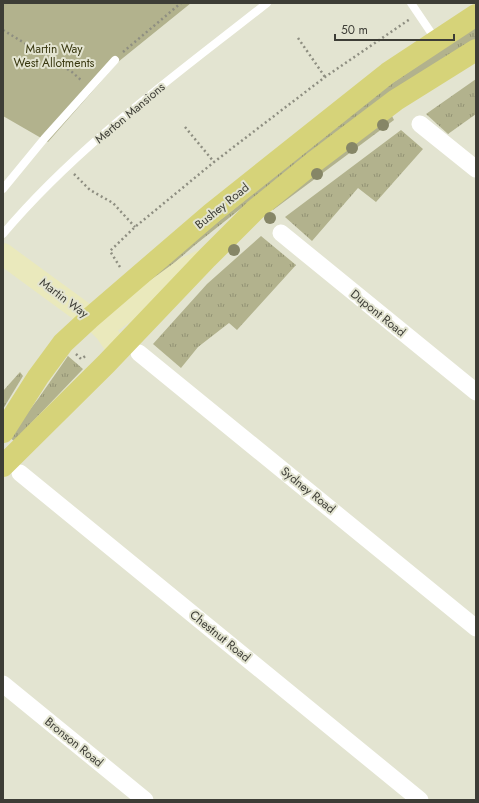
<svg xmlns="http://www.w3.org/2000/svg" width="479" height="803" viewBox="0 0 479 803" font-family="Jost,sans-serif">
	<style>
		.grass { fill: url(#grass-tufts) }
		.garden { fill: #b2b28d }
		.lines { fill: none; stroke-linecap: round; stroke-linejoin: round }
		.path { stroke: #8e8e81; stroke-width: 2.5; stroke-dasharray: 2 3; stroke-linecap: butt }
		.service { stroke: #fff; stroke-width: 8 }
		.minor { stroke: #fff; stroke-width: 17 }
		.secondary { stroke: #eae9bc; stroke-width: 22 }
		.primary { stroke: #d6d379; stroke-width: 22 }
		.tree { fill: #868667 }
		.labels { text-anchor: middle; stroke-width: 4; stroke-linejoin: round; paint-order: stroke }
		.park-label { font-size: 12px; fill: #3a3911; stroke: #e3e4d1 }
		.street-label { font-size: 12px; fill: #3d3d36; stroke: #e3e4d1 }
	</style>
	<defs>
		<pattern id="grass-tufts" width="24" height="20" patternUnits="userSpaceOnUse"><rect width="24" height="20" fill="#b2b28d"/><path d="M3 7l-1-3M5 7V3M7 7l1-3M15 17l-1-3M17 17v-4M19 17l1-3" fill="none" stroke="#929274"/></pattern>
	</defs>
	<rect width="100%" height="100%" fill="#e3e4d1"/>
	<!-- grass -->
	<g class="grass">
		<polygon points="476,26 476,39 474,42 308,155 195,245 129,302 127,298 195,240 385,88"/>
		<polygon points="476,79 476,114 448,134 426,114"/>
		<polygon points="392,116 394,120 273,210 271,206"/>
		<polygon points="401,130 423,149 376,202 358,188 312,241 285,217"/>
		<polygon points="261,236 296,265 237,330 229,323 198,347 181,368 153,344 207,284"/>
		<polygon points="68,356 83,369 14,441 9,437 38,399"/>
		<polygon points="20,372 23,376 3,409 3,391"/>
	</g>
	<!-- garden -->
	<polygon class="garden" points="3,3 191,3 118,62 48,142 3,116"/>
	<g class="lines">
		<!-- path -->
		<g class="path">
			<polyline points="3,30 72,72 82,81"/>
			<polyline points="298,38 325,77"/>
			<polyline points="123,52 181,3"/>
			<polyline points="185,127 214,162"/>
			<polyline points="74,174 90,190 113,203 135,227"/>
			<polyline points="120,267 110,251 135,227 214,162 325,77 410,19"/>
			<polyline points="76,354 81,359 87,355"/>
		</g>
		<!-- service -->
		<g class="service">
			<polyline points="411,3 436,40"/>
			<polyline points="3,189 44,139 115,60"/>
			<path d="M3 234C78 145 176 75 267 3"/>
		</g>
		<!-- minor -->
		<g class="minor">
			<polyline points="420,124 476,169"/>
			<polyline points="281,233 476,392"/>
			<polyline points="139,353 476,628"/>
			<polyline points="20,473 420,800"/>
			<polyline points="3,684 145,800"/>
		</g>
		<!-- secondary -->
		<g class="secondary">
			<polyline points="3,254 96,322 106,332 118,350"/>
			<polyline points="96,322 114,320 186,268 201,261"/>
		</g>
		<!-- primary -->
		<g class="primary">
			<polyline points="3,432 38,377 52,358 63,343 90,318 212,213 388,73 476,15"/>
			<polyline points="3,466 106,364 207,258 255,210 314,162 396,100 476,50"/>
		</g>
	</g>
	<!-- trees -->
	<g class="tree">
		<circle cx="383" cy="125" r="6"/>
		<circle cx="352" cy="148" r="6"/>
		<circle cx="317" cy="174" r="6"/>
		<circle cx="270" cy="218" r="6"/>
		<circle cx="234" cy="250" r="6"/>
	</g>
	<g class="labels">
		<!-- park labels -->
		<g class="park-label">
			<text x="54" y="53">Martin Way<tspan x="54" dy="14">West Allotments</tspan></text>
		</g>
		<!-- street labels -->
		<g class="street-label">
			<text transform="translate(130 113) rotate(-40)" y="4">Merton Mansions</text>
			<text transform="translate(222 206) rotate(-39)" y="4">Bushey Road</text>
			<text transform="translate(64 298) rotate(37)" y="4">Martin Way</text>
			<text transform="translate(378 313) rotate(39)" y="4">Dupont Road</text>
			<text transform="translate(308 490) rotate(39)" y="4">Sydney Road</text>
			<text transform="translate(220 636) rotate(39)" y="4">Chestnut Road</text>
			<text transform="translate(74 742) rotate(39)" y="4">Bronson Road</text>
		</g>
	</g>
	<!-- border -->
	<rect width="479" height="803" fill="none" stroke="#3d3d36" stroke-width="8"/>
	<!-- scale -->
	<path d="M335 34v6h119v-6" fill="none" stroke="#3d3d36" stroke-width="2"/>
	<text x="341" y="34" font-size="12" fill="#3d3d36" stroke="#e3e4d1" stroke-width="3" paint-order="stroke">50 m</text>
</svg>
